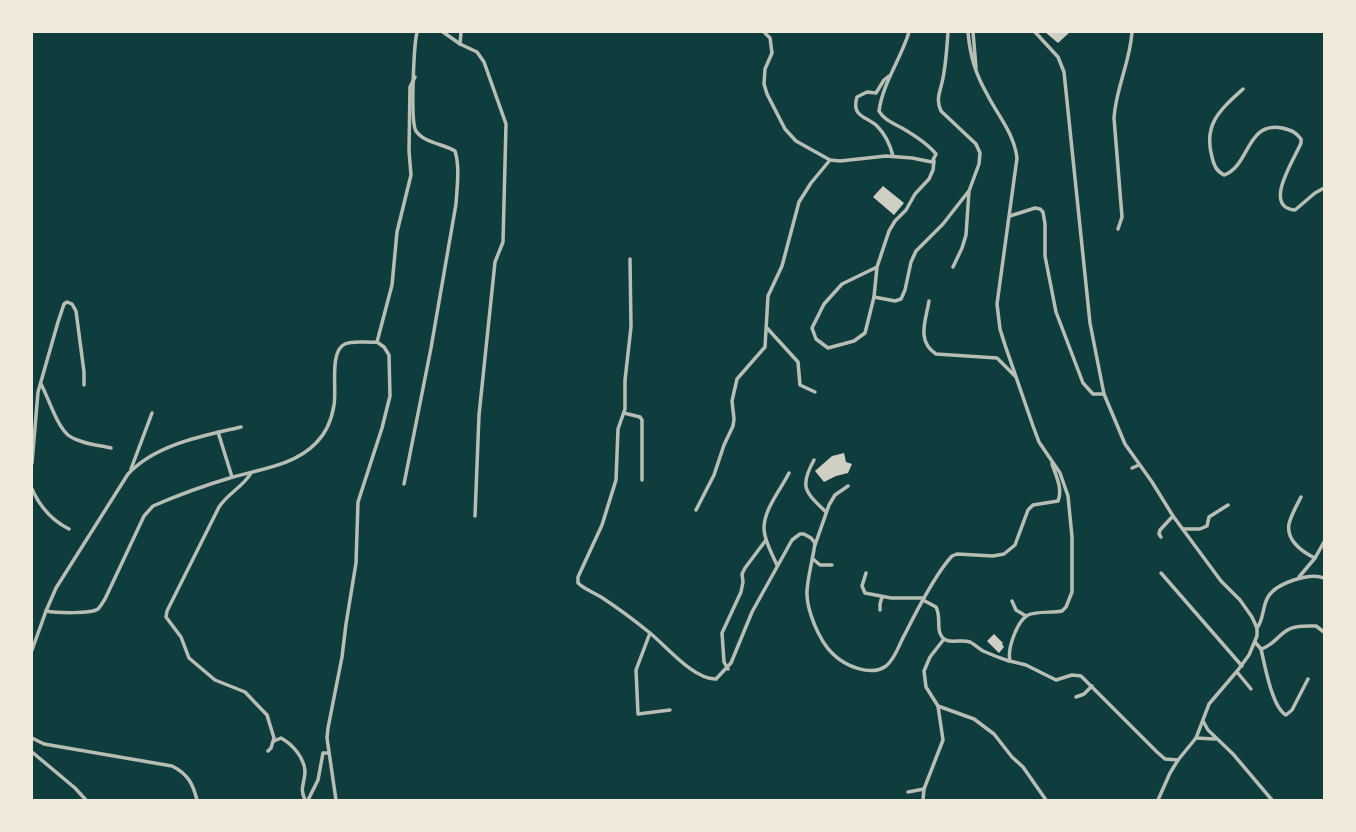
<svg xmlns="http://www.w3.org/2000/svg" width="1356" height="832" viewBox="0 0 1356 832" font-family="'DM Sans',sans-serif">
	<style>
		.building { fill: #cfcfc3 }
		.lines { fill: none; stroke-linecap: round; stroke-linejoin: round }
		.minor { stroke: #b8beb3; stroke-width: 3.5 }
		.tertiary { stroke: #b8beb3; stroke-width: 3.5 }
	</style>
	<rect width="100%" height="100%" fill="#0f3d3e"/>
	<!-- building -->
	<g class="building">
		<polygon points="1045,32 1070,32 1058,43"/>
		<polygon points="883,186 904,203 894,215 873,197"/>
		<polygon points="844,453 846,462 852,464 848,473 836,476 824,482 815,471 832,456"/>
		<polygon points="994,634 1003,643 1002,644 1004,647 999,653 987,641"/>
	</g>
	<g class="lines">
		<!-- minor -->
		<g class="minor">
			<polyline points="443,32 460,44 461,32"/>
			<path d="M764 32 770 38 772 53 765 69 764 84 767 94 785 129 796 141 830 160 840 161 886 156 912 158 932 162 936 154C927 143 914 135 902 128 893 123 884 120 879 111 883 82 901 59 909 32"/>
			<path d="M948 32C947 47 946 63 943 78 941 90 935 99 941 111L976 144 980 153 979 164 969 191 966 235 962 248 953 267"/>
			<path d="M968 32C970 55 975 73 987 94 998 116 1014 133 1017 158L997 304 1000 329 1005 345 1033 426 1039 442 1060 473 1068 496 1072 537V592L1066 607 1062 611C1053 613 1036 611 1028 615 1017 621 1007 649 1010 661L1026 665 1056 680 1072 675 1081 676 1157 752 1165 759 1178 760"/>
			<polyline points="973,32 976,68"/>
			<polyline points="460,44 477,52 484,62 506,124 503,242 495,262 479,415 475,516"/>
			<path d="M889 76 884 80 876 93 867 92 857 97C851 117 866 116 877 126 886 135 890 144 893 156"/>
			<path d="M1243 89C1220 110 1203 124 1212 157 1214 165 1216 171 1224 175 1250 166 1246 121 1282 128 1291 130 1296 132 1301 139V143C1294 160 1262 207 1295 210L1315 193 1324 188"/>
			<polyline points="1010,216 1035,208 1040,209 1043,212 1045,224 1045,256 1056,312 1083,383 1093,394 1104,394"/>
			<path d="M1118 229 1122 217 1114 118C1116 87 1130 63 1132 32"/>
			<path d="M630 259 631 327 625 380V409L618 429 616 480 602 525 578 577V583C584 589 593 592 601 597 618 608 634 620 650 633 666 646 694 680 716 679L731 663 752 612 792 540 800 534H804L811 538 815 543C813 559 808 575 807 591 806 609 819 641 833 654 845 666 871 677 886 666 896 658 899 644 905 634 916 612 936 573 952 556L957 554 993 556 1004 554 1015 545 1028 510 1033 505 1058 501C1063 489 1056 476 1052 464"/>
			<polyline points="877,267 842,284 824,304 812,328 816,339 828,348 854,341 865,333 874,297 877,267 889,231 895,221 906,210 915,194 929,179 933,170 934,161"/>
			<polyline points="874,297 895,301 901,299 905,290 911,262 916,251 943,224 968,192"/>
			<path d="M929 301C926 320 916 341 936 354L997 358 1015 376"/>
			<polyline points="767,328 798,362 800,385 815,392"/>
			<path d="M41 384C49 399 56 424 68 435 78 443 98 445 111 448"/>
			<polyline points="624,413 640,417 642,420 642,480"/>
			<polyline points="218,432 232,477"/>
			<path d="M814 460C799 487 805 492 826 512"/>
			<polyline points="32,463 38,392 58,322 64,304 67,302 72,304 76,311 84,372 84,385"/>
			<polyline points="1132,468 1139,465"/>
			<polyline points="131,469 152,413"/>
			<path d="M251 473C243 487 228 493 219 507L167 611 166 617 181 637 189 658 215 680 245 692 267 715 274 738 271 748 268 751"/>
			<path d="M404 484 431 348 456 204C457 187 460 167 455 151 444 144 424 143 416 131 410 121 414 45 417 32"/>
			<path d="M32 489C40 507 51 520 69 529"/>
			<path d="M1301 497C1297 505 1291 515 1289 524 1286 540 1302 552 1315 558"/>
			<polyline points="696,510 714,475 724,445 733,426 734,419 732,401 737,379 765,347 768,296 782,266 799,202 811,183 830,160"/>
			<polyline points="1183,529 1200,529 1207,526 1209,517 1228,505"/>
			<polyline points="1161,537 1159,534 1160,530 1173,516"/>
			<polyline points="815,545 829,505 835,495 848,486"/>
			<polyline points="813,559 820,565 832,565"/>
			<path d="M777 565C772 554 764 540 764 528 764 509 781 489 789 473"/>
			<polyline points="866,573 862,586 865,593 891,598 924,598"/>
			<polyline points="1161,573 1242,666"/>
			<polyline points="1299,577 1315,558 1324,542"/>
			<path d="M923 600 936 607C941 617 937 626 940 633 945 647 959 638 970 642 974 644 978 648 983 651 992 655 1000 658 1009 661"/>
			<polyline points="1012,601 1016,610 1026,616"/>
			<polyline points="880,610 880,604 882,597"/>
			<path d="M46 611 56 588 128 474C156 444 203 436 241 427"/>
			<path d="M1257 628C1264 619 1262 607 1268 597 1276 583 1310 572 1324 578"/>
			<polyline points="650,633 636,670 638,714 670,710"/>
			<polyline points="944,639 930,657 924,671 926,687 938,706 974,719 994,734 1012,757 1023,767 1046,800"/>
			<path d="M1255 642 1261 649C1272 646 1277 637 1286 631 1294 625 1307 626 1316 626L1324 632"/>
			<path d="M1261 649C1265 666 1272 707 1286 715L1292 710 1308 679"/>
			<path d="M32 650 46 611C56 613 91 614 98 609 101 606 103 602 105 599L144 516 153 506C178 495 206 485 233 477 261 469 295 465 316 443 326 433 332 418 334 405 337 390 329 351 345 344 354 340 367 343 377 342"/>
			<polyline points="728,669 724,662 722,633 741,592 743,582 742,574 745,568 766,540"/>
			<polyline points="1237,672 1251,689"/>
			<polyline points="1076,697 1084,694 1092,686"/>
			<path d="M274 741 281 738C292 744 304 757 305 771 305 784 299 787 305 800"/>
			<polyline points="32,752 75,788 86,800"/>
			<polyline points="908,792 924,789"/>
			<polyline points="308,800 318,780 323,753 329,753"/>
			<polyline points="336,800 327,738 328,728 342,657 346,624 356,563 358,502 382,428 390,396 389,355 384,347 377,342 392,285 397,232 411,175 409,151 410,87 415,77"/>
			<polyline points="923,800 924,789 943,740 938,706"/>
		</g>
		<!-- tertiary -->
		<g class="tertiary">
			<polyline points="1035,32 1058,57 1064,72 1090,323 1104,394 1125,444 1152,482 1173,516 1221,581 1240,600 1252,617 1257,628 1257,636 1249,655 1238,670 1209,704 1196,738 1178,760 1170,773 1158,800"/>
			<polyline points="1203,721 1208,730 1233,754 1272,800"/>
			<path d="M32 738 44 744 172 766C188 774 193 784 197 800"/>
			<polyline points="1196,738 1215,739"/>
		</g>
	</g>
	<!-- border -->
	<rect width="1356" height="832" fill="none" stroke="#f1e9da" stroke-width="66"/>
</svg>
